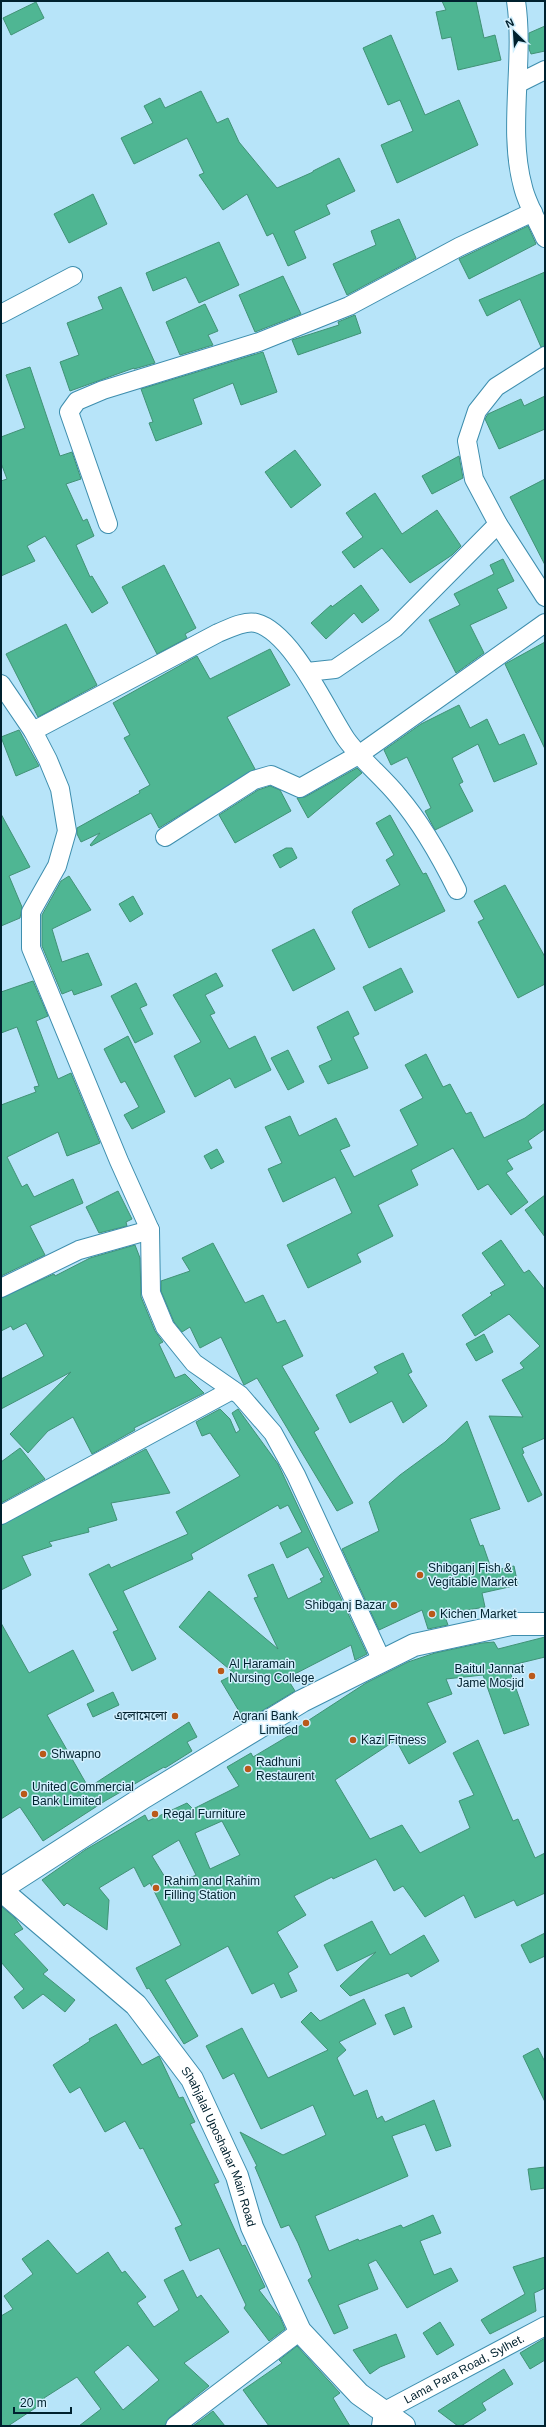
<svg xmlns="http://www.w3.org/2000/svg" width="546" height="2427" viewBox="0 0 546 2427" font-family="Helvetica,'Noto Sans Bengali',sans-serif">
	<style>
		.building { fill: #4fb693; stroke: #419276; fill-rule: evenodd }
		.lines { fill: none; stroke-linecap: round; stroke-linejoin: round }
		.street-casing { stroke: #3e8eae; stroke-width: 20 }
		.primary-casing { stroke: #3e8eae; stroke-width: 24 }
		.highway-casing { stroke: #3e8eae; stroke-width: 24 }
		.street { stroke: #fff; stroke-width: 18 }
		.primary { stroke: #fff; stroke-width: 22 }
		.highway { stroke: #fff; stroke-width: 22 }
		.poi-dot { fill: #ba591a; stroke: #d1effd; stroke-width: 1.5 }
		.labels { text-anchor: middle; stroke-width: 3; stroke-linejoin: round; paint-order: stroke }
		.poi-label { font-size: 12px; fill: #00212e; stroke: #d1effd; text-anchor: start }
		.street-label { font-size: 12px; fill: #00212e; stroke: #d1effd }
	</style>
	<rect width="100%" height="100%" fill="#b7e4f9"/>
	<!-- building -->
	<g class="building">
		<polygon points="442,1 476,1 484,38 495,35 501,60 458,70 451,37 442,39 436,12 446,10"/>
		<polygon points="36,2 44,18 11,35 3,18"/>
		<polygon points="545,26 545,51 531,54 529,49 529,33"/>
		<polygon points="391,35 425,115 459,100 478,145 397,183 381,145 413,131 400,100 388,105 363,48"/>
		<polygon points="201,91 217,123 228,118 239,142 277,188 313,172 313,171 339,158 355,191 326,205 330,214 294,231 306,258 288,266 273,233 267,236 247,194 223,210 199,175 204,173 187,138 134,164 121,138 153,123 144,106 160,98 165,108"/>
		<polygon points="93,194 107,224 69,243 54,214"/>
		<polygon points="399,219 416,258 347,295 333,264 376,245 371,231"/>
		<polygon points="528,226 536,244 469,279 459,259"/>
		<polygon points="219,242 239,285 199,303 186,277 153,291 146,273"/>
		<polygon points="545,272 545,346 541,347 520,299 487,316 479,300"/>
		<polygon points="283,276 301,314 255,332 239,295"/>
		<polygon points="121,287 155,363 134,369 134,368 70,391 60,362 79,355 67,323 103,309 98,297"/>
		<polygon points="205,304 218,331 208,335 213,345 180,355 166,322"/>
		<polygon points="355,315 361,333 298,355 292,340 339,325 338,322"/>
		<polygon points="263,352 277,392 241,405 233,383 193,399 202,424 156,441 149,423 153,422 141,389"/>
		<polygon points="30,367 60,456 72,452 81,479 66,484 83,521 87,519 94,536 76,545 90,577 92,576 108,603 92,613 45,536 27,546 35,561 1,576 1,481 7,479 1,463 1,437 25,428 6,375"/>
		<polygon points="545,396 545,429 499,449 485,419 488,414 521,399 524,406"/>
		<polygon points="295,450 321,485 291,508 265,472"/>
		<polygon points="459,456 463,478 432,494 422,476"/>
		<polygon points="545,479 545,565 510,497"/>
		<polygon points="375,493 402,534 437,510 461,546 452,555 410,583 382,548 354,568 342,552 363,537 346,513"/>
		<polygon points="503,559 514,581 497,589 507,608 470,625 484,653 456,673 429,620 460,605 454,594 494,574 490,565"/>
		<polygon points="164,565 196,628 185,634 187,638 157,654 122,587"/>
		<polygon points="361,585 379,610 362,623 354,613 326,639 311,623 331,605 332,607"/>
		<polygon points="66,624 97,685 38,717 6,654"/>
		<polygon points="545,642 545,749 505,664"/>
		<polygon points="270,649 290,685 227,717 255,769 159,828 151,813 91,846 90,845 100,833 81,842 77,834 77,828 140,793 139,791 150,785 124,738 130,735 113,703 197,656 210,679"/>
		<polygon points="459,705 470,728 487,719 499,745 524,734 537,764 494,782 478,744 452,758 463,782 459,784 473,811 435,830 425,811 431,808 407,757 391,765 384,750 421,724"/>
		<polygon points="19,730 39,766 16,776 1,737"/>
		<polygon points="357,768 362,773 308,818 297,798 305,797"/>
		<polygon points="270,786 280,790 291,811 235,843 219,815 258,790"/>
		<polygon points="1,814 30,867 9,876 22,907 20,918 1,926"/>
		<polygon points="390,815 423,874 426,873 445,911 369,948 352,912 354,909 400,885 386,860 394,855 376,823"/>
		<polygon points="286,848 292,848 297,858 280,868 273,855"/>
		<polygon points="69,876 91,910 52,929 62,962 88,953 102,985 74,995 72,990 62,994 42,946 42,915 61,881"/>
		<polygon points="505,885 545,957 545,984 518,998 478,922 484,919 474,901"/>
		<polygon points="133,896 143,914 130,922 119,904"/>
		<polygon points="314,929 335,969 293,991 272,950"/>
		<polygon points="401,968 413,992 375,1011 363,987"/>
		<polygon points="216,973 223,986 205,995 215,1013 210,1015 229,1049 255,1036 271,1070 235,1088 230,1078 195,1097 174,1056 201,1042 173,995"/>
		<polygon points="33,981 48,1016 36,1021 58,1079 71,1073 100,1143 67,1156 58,1132 7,1157 22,1187 27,1184 34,1197 73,1179 83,1203 30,1226 45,1255 1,1276 1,1105 36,1092 34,1087 39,1086 17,1027 1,1033 1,992"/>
		<polygon points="136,983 147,1005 140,1008 153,1034 135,1043 111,996"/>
		<polygon points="348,1011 359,1034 353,1037 368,1068 328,1084 319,1066 332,1060 317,1027"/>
		<polygon points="128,1036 165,1112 132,1129 124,1115 139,1107 125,1081 121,1083 104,1049"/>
		<polygon points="288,1050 304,1082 288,1090 271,1058"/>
		<polygon points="426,1054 443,1087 450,1084 466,1114 471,1112 484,1138 525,1118 545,1103 545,1129 528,1141 532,1148 507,1160 513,1169 506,1173 528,1202 511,1215 488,1184 478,1190 453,1148 411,1170 418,1185 378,1205 393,1236 357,1254 361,1262 308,1288 287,1245 352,1213 335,1177 283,1202 268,1169 282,1163 265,1127 290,1116 299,1136 336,1118 350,1146 340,1150 354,1177 418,1145 400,1110 423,1098 405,1065"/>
		<polygon points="217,1149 224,1162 211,1169 204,1156"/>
		<polygon points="118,1191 132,1219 126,1222 127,1226 99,1233 86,1207"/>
		<polygon points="545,1195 545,1237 525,1210"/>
		<polygon points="501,1240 524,1273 529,1270 545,1290 545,1438 522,1448 524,1453 522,1454 542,1495 528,1502 489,1416 523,1417 502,1380 524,1368 520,1363 540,1346 509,1314 475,1336 462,1315 492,1295 490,1293 505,1285 482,1253"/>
		<polygon points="213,1243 245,1303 263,1295 277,1323 285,1320 303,1356 282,1366 319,1429 314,1432 353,1503 337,1511 257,1378 244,1385 221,1337 200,1348 190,1327 182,1332 174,1322 161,1291 161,1281 190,1271 182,1258"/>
		<polygon points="135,1245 140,1258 141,1297 155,1331 163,1342 159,1344 175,1378 185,1374 204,1393 134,1428 135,1430 92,1454 73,1417 48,1431 28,1453 10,1434 71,1372 1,1409 1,1379 44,1356 26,1323 13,1330 11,1326 1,1331 1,1298 54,1274 55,1276 90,1258"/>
		<polygon points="484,1334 493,1352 476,1361 466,1344"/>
		<polygon points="403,1353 412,1372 408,1374 427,1406 403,1423 392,1401 350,1423 336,1395 378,1373 374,1367"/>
		<polygon points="220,1409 230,1419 236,1433 240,1430 232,1413 238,1409 278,1464 367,1654 355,1660 351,1645 287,1678 295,1691 245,1721 221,1681 235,1674 179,1627 209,1591 278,1649 254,1598 258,1597 248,1575 273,1564 288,1599 322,1582 320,1579 324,1577 308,1547 287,1558 280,1543 302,1532 288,1505 280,1509 278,1505 191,1554 193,1559 123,1591 156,1659 132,1671 113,1632 118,1630 89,1574 109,1564 111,1568 188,1534 176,1512 240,1476 210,1433 202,1436 196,1422"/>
		<polygon points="467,1421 500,1509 470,1519 480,1546 483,1545 492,1571 514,1566 518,1585 482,1593 485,1607 444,1614 448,1625 428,1629 422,1610 379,1630 342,1549 379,1531 369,1502 400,1475 445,1442"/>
		<polygon points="20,1448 45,1479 1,1503 1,1462"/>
		<polygon points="146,1449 170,1493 111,1503 117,1520 88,1528 89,1532 49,1542 52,1546 22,1556 31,1575 1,1590 1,1525"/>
		<polygon points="1,1623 29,1673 73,1650 94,1691 47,1715 87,1785 90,1783 91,1786 189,1722 197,1737 187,1742 192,1751 165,1768 164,1767 105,1801 43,1841 20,1807 1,1819"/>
		<path d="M545 1637V1657L508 1666 529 1725 504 1734 483 1675 446 1679 452 1694 427 1703 446 1742 409 1764 396 1740 335 1780 370 1839 402 1825 420 1853 470 1828 459 1801 474 1795 453 1753 478 1740 513 1821 518 1819 535 1858 545 1853V1893L517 1906 514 1900 475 1918 464 1895 425 1917 403 1886 394 1891 376 1859 333 1879 332 1877 294 1896 306 1915 277 1932 298 1967 288 1973 297 1991 281 1998 274 1983 252 1994 228 1946 165 1980 198 2036 184 2044 149 1988 147 1989 136 1968 181 1945 150 1883 144 1887 134 1867 99 1888 109 1900 107 1930 67 1903 64 1906 42 1880 85 1850 145 1815 148 1821 187 1803 193 1809 239 1786 227 1767 251 1753 253 1757 290 1735 289 1733 366 1683 408 1662 435 1653 482 1643 494 1642 498 1649ZM222 1821 240 1855 210 1869 195 1833ZM179 1840 196 1875 171 1887 152 1856Z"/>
		<polygon points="113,1692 119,1705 93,1717 87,1704"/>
		<polygon points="1,1906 15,1918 23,1929 14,1934 48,1970 43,1974 75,2000 65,2012 43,1994 23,2009 14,1997 24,1989 1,1962"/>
		<polygon points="372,1921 390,1955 424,1935 439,1961 411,1977 408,1973 350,1996 340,1986 376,1952 337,1971 324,1945"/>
		<polygon points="545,1933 545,1956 530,1963 521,1945"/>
		<polygon points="364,1999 376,2024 339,2042 346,2050 337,2058 354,2096 367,2090 377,2119 382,2116 385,2122 434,2100 451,2146 436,2151 425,2124 392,2136 408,2176 315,2216 329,2251 358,2239 359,2241 401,2225 403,2228 433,2215 441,2233 420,2241 434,2275 451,2268 458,2281 407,2308 376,2260 368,2264 378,2289 338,2305 348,2328 334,2334 308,2280 312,2277 298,2243 289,2225 281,2228 255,2167 257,2166 240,2132 283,2155 326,2135 313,2105 261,2129 234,2073 223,2079 206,2046 242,2028 268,2078 328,2050 301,2022 311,2012 320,2021"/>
		<polygon points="404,2007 412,2027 394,2035 385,2015"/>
		<polygon points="116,2024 142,2065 159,2056 179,2098 183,2097 195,2122 190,2124 219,2182 214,2184 242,2246 245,2245 265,2287 259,2290 280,2317 285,2329 269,2341 244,2308 246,2305 219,2248 190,2261 175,2228 182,2225 143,2148 140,2149 125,2121 105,2132 80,2087 70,2093 53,2065 90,2041 89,2039"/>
		<polygon points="538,2048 545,2062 545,2102 523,2056"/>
		<polygon points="545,2167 545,2188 531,2190 528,2169"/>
		<path d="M48 2240 77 2274 108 2252 122 2273 125 2271 146 2297 137 2303 154 2327 179 2310 164 2280 183 2270 197 2298 201 2295 229 2332 184 2363 209 2386 169 2418 165 2426H79L101 2409 77 2377 44 2398 46 2401 8 2426H1V2316L13 2309 4 2296 33 2274 22 2259ZM128 2345 159 2380 123 2410 94 2372Z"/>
		<polygon points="545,2257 545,2288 534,2293 536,2311 490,2334 481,2320 525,2294 513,2267"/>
		<polygon points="440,2322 454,2345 437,2355 423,2333"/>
		<polygon points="396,2334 405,2357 380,2367 370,2374 353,2350"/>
		<polygon points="545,2338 545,2360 530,2369 520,2353"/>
		<polygon points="297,2346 340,2393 333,2398 350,2426 269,2426 243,2390 282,2363 279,2360"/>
		<polygon points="504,2369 513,2384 482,2403 486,2410 461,2426 458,2426 438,2411"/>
		<polygon points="213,2411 225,2426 193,2426"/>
	</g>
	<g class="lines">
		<defs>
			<g id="street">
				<path d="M516 1C525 60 507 130 523 187 527 204 538 222 545 238"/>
				<polyline points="519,83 545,70"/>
				<polyline points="1,314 73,276"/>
				<polyline points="545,356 496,387 477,411 467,441 474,479 498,524 545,597"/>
				<polyline points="108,524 69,412 77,401 103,390 259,342 349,306 459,247 533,212"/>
				<polyline points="307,672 335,669 395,628 498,524"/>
				<polyline points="1,684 33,731 48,760 60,789 67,831 57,866 31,912 31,948 119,1161 150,1230 151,1293 165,1327 194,1363 240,1395 273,1433 296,1475 382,1661"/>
				<path d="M33 731 218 633C228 629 245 620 256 623 292 632 326 709 346 739 361 760 383 777 399 797 422 824 441 858 457 890"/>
				<polyline points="165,837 254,780 271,775 300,788 360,754 545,623"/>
				<polyline points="1,1288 79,1250 150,1230"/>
				<polyline points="1,1515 232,1390"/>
				<polyline points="175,2426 300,2331"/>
				<path id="s1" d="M381 2426 383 2412 545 2326"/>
			</g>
			<g id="primary">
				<path id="s2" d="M1 1890 136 2005 192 2079 237 2176 252 2227 300 2331 359 2394 404 2426"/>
			</g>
			<polyline id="highway" points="1,1889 144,1797 302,1701 414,1645 511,1624 545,1624"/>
		</defs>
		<!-- street casing -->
		<use href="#street" class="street-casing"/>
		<!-- primary casing -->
		<use href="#primary" class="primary-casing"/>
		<!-- highway casing -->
		<use href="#highway" class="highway-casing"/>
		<!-- street -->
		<use href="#street" class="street"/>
		<!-- primary -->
		<use href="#primary" class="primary"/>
		<!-- highway -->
		<use href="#highway" class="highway"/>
	</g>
	<!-- markers -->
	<g class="poi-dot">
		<circle cx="420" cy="1575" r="4"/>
		<circle cx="394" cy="1605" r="4"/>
		<circle cx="432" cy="1614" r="4"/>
		<circle cx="221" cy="1671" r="4"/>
		<circle cx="532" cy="1676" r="4"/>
		<circle cx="175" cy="1716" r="4"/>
		<circle cx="306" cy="1723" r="4"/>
		<circle cx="353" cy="1740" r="4"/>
		<circle cx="43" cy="1754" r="4"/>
		<circle cx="248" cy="1769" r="4"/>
		<circle cx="24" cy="1794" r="4"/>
		<circle cx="155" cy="1814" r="4"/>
		<circle cx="156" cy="1888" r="4"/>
	</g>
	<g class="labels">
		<!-- poi labels -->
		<g class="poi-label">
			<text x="428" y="1572">Shibganj Fish &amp;<tspan x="428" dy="14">Vegitable Market</tspan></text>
			<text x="386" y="1609" text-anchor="end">Shibganj Bazar</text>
			<text x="440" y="1618">Kichen Market</text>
			<text x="229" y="1668">Al Haramain<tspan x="229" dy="14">Nursing College</tspan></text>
			<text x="524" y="1673" text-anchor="end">Baitul Jannat<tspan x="524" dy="14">Jame Mosjid</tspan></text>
			<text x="167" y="1720" text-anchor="end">এলোমেলো</text>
			<text x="298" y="1720" text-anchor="end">Agrani Bank<tspan x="298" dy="14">Limited</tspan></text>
			<text x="361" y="1744">Kazi Fitness</text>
			<text x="51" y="1758">Shwapno</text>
			<text x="256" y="1766">Radhuni<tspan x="256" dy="14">Restaurent</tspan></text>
			<text x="32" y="1791">United Commercial<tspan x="32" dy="14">Bank Limited</tspan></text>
			<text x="163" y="1818">Regal Furniture</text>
			<text x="164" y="1885">Rahim and Rahim<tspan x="164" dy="14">Filling Station</tspan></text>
		</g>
		<!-- street labels -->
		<g class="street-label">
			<text dy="4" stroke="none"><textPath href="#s2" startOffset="343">Shahjalal Uposhahar Main Road</textPath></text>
			<text dy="4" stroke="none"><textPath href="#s1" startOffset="106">Lama Para Road, Sylhet.</textPath></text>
		</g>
	</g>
	<!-- border -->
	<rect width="546" height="2427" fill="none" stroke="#00212e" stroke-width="4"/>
	<!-- north arrow -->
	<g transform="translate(514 32) rotate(335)" stroke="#d1effd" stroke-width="3" paint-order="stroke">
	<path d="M0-3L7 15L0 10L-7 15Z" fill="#00212e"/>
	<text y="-6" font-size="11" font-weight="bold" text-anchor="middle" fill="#00212e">N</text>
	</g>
	<!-- scale -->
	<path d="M14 2407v6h57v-6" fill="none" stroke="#00212e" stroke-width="2"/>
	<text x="20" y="2407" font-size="12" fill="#00212e" stroke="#d1effd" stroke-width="3" paint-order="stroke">20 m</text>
</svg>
